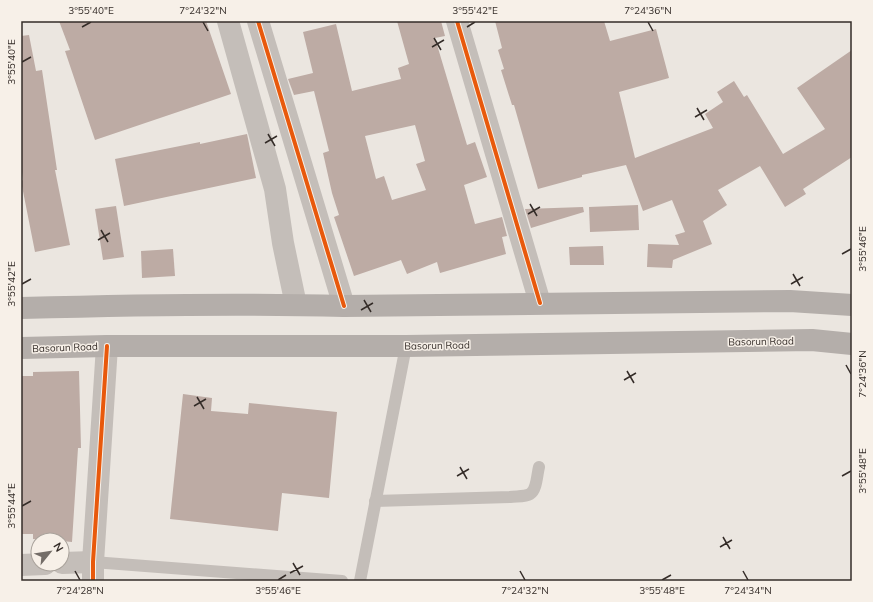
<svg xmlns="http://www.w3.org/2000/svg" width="873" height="602" viewBox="0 0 873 602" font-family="Mulish,sans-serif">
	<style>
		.building { fill: #bdaba4; fill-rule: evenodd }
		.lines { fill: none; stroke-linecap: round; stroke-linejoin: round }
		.lane { stroke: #c4beb9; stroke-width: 12 }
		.street { stroke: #c4beb9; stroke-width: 22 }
		.secondary { stroke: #b4aeaa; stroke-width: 22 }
		.cycleway-casing { stroke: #f7f0e8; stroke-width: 6 }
		.cycleway { stroke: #e8590c; stroke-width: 4 }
		.ticks { fill: none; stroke: #342c28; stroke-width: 1.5 }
		.labels { text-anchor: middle; stroke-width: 3; stroke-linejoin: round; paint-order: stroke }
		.street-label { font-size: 10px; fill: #342c28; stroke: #f7f0e8 }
		.neatline { fill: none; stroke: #342c28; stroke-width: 1.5 }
		.ticks-label { font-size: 10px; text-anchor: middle; fill: #342c28 }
	</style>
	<rect width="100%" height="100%" fill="#ebe6e0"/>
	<!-- building -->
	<g class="building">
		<polygon points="59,21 206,21 231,94 95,140 65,51 70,50"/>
		<path d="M397 21H441L445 36 435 38 467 145 475 142 487 177 464 185 475 224 502 217 507 236 502 237 506 254 440 273 437 262 407 274 401 260 354 276 334 217 339 215 332 193 323 153 329 151 314 91 294 95 288 79 313 73 303 32 336 24 352 91 401 79 398 68 409 64ZM415 125 425 161 416 164 426 190 392 200 384 176 376 179 365 136Z"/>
		<polygon points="495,21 604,21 610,41 656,29 669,78 619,92 635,158 713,128 705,114 723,102 717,92 734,81 744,97 747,95 783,154 825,129 797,88 852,50 852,157 803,189 806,194 785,207 760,166 718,190 727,205 703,221 712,244 673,260 672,268 647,267 648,244 679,245 675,235 685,232 672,200 643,211 626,165 582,175 582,177 538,189 514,105 512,105 501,70 504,69 498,50 502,48"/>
		<polygon points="29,35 36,71 42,70 57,170 55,170 70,245 35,252 21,181 23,180 21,164 21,36"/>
		<polygon points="247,134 256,178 124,206 115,159 200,142 200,144"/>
		<polygon points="638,205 639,230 590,232 589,207"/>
		<polygon points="116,206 124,257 103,260 95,209"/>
		<polygon points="583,207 584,212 531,228 525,209"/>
		<polygon points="603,246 604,265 570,265 569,247"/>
		<polygon points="173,249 175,276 142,278 141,251"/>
		<polygon points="79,371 81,448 78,448 72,542 62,541 62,540 33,539 33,534 21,534 21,376 33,376 33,372"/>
		<polygon points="183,394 212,398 211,411 248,414 249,403 337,412 329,498 282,493 278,531 170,519"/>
	</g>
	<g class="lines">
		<!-- lane -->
		<g class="lane">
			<path d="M375 501 510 497C516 496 525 497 530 494 537 490 537 474 539 467"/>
			<polyline points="93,562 342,581"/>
			<polyline points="360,581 406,346"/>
		</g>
		<!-- street -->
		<g class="street">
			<polyline points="228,21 275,189 283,243 296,305"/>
			<polyline points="258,21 344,306"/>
			<polyline points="457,21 540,303"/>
			<polyline points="62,563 93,562"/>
			<polyline points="21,565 45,564"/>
			<polyline points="93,581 93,562 107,346"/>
		</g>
		<!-- secondary -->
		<g class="secondary">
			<path d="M21 308C129 305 236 303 344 306L790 301 852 305"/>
			<polyline points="21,348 107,346 406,346 812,340 852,344"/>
		</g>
		<defs>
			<g id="cycleway">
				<polyline points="258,21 344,306"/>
				<polyline points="457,21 540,303"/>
				<polyline points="93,581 93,562 107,346"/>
			</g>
		</defs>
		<!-- cycleway casing -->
		<use href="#cycleway" class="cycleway-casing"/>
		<!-- cycleway -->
		<use href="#cycleway" class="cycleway"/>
	</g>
	<!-- ticks -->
	<path class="ticks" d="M203 22 208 31M648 22 653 31M82 27 91 22M467 27 475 22M434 38 441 50M432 47 444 40M22 62 31 57M697 108 704 120M695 117 707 110M268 134 275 146M265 143 277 136M530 204 537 216M528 214 540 207M101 230 108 242M98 240 110 233M842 254 851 249M793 274 800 286M22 284 31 279M791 284 803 277M364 300 371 312M361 310 373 303M846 365 851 374M627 371 634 383M624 380 636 373M197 397 204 409M194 406 206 399M460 467 467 479M457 476 469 469M842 476 851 471M22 506 31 501M723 537 730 549M720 547 732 540M293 563 300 575M75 571 80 580M520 571 525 580M743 571 748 580M290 573 303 566M278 580 286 575M662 580 671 575"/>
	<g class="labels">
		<!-- street labels -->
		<g class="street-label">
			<text transform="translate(761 341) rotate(-1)" y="4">Basorun Road</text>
			<text transform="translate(437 345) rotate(-1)" y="4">Basorun Road</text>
			<text transform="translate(65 347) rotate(-2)" y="4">Basorun Road</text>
		</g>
	</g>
	<!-- border -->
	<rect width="873" height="602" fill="none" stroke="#f7f0e8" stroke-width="44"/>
	<!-- north arrow -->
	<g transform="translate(50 552) rotate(60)"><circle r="19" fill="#f7f0e8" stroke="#a9a29b"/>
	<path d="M0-3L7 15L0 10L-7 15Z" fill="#746d68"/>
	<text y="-6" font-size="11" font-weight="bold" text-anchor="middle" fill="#342c28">N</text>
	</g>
	<rect x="22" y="22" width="829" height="558" class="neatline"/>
	<g class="ticks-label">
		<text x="91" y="14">3°55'40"E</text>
		<text x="203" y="14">7°24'32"N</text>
		<text x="475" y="14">3°55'42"E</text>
		<text x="648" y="14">7°24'36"N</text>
		<text transform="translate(11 62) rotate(-90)" y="4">3°55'40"E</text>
		<text transform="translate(862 249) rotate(-90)" y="4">3°55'46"E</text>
		<text transform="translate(11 284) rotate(-90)" y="4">3°55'42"E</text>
		<text transform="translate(862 374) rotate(-90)" y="4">7°24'36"N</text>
		<text transform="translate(862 471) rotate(-90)" y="4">3°55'48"E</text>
		<text transform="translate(11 506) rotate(-90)" y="4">3°55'44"E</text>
		<text x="80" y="594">7°24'28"N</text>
		<text x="278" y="594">3°55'46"E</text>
		<text x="525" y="594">7°24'32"N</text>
		<text x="662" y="594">3°55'48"E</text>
		<text x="748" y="594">7°24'34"N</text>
	</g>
</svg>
